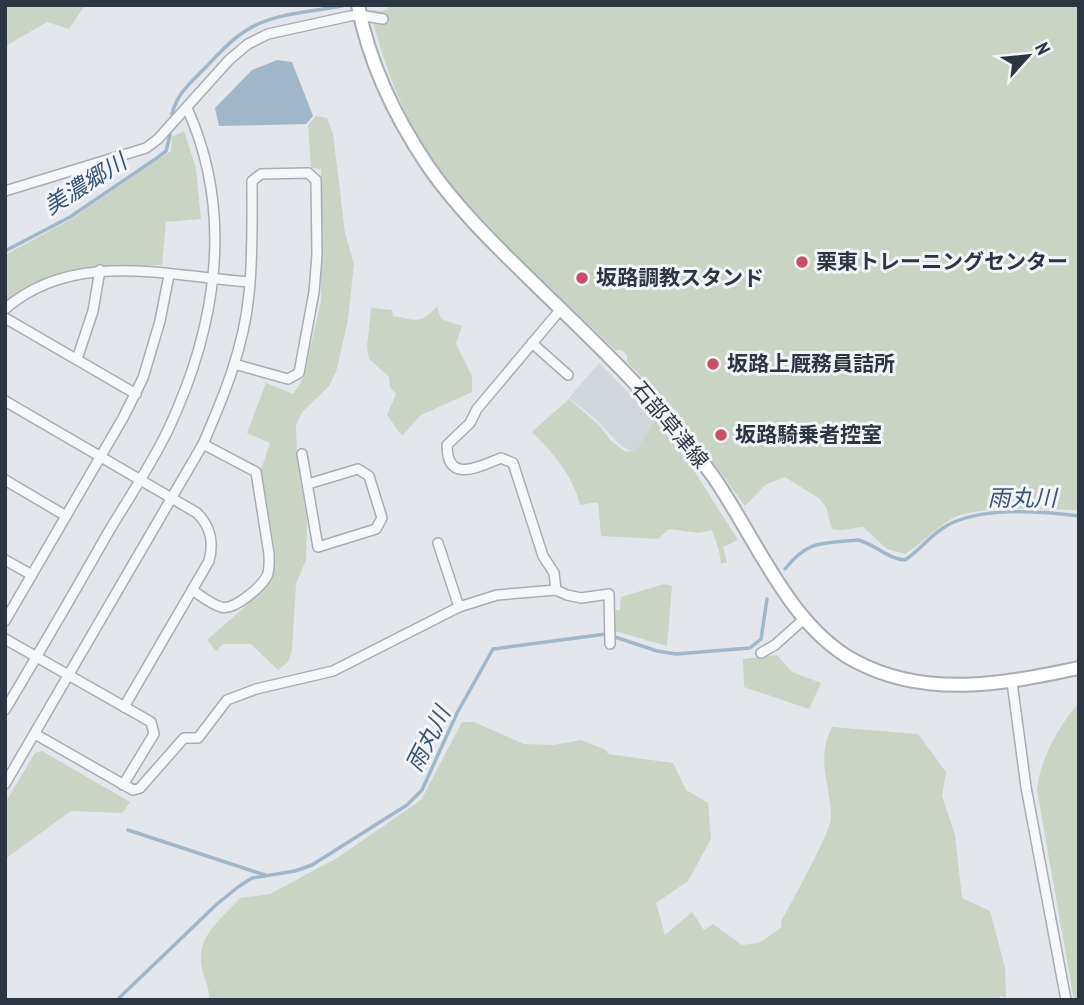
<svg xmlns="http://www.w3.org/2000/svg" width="1084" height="1005" viewBox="0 0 1084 1005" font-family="'PT Sans Narrow','Noto Sans JP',sans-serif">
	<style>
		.built { fill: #d1d6dc }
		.green { fill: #c9d4c5 }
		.water { fill: #a0b6c9 }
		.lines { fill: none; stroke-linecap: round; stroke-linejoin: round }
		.stream { stroke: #a0b6c9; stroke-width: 3.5 }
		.minor-casing { stroke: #a8adb5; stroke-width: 12 }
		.secondary-casing { stroke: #a8adb5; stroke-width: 16 }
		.minor { stroke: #f6f7f9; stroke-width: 9 }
		.secondary { stroke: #fff; stroke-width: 12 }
		.poi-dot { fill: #c94f67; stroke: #f3f5f8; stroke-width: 2.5 }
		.labels { text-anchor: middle; stroke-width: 6; stroke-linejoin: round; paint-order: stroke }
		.poi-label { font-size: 21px; font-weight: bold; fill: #2c3542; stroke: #f3f5f8; text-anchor: start }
		.street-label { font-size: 21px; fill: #2c3542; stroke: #f3f5f8 }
		.water-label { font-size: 23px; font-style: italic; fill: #375575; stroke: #f3f5f8 }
	</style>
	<rect width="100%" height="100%" fill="#e3e6eb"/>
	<!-- built -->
	<polygon class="built" points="599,363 655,420 636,450 628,450 619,444 597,420 569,398"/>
	<!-- green -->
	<g class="green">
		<polygon points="5,5 85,5 69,29 47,22 9,44 5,50"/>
		<path d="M386 5H1079V510C1046 510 982 504 953 518 935 528 922 544 905 554L887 549 863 527C851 528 843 532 832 529L826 507 820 499 785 477 765 485 745 506 677 412 627 362V355L622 350H615C550 286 466 217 420 139 396 99 381 55 370 10L382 11 388 9Z"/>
		<polygon points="316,116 327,118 333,133 345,233 354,264 348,320 336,372 329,386 302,412 296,425 297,458 307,520 306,560 296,584 292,651 288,662 278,670 251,644 223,644 216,651 207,640 248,604 271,578 275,566 275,551 261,470 270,443 247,433 266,383 293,394 303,379 321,301 321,169 311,168 308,125"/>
		<path d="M184 131 196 168 201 219 166 222 162 265C91 266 67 261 5 302V255L70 220 171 151 172 137Z"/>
		<path d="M437 306 441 319 462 326 456 344 472 376V392L421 415 402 436 387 415 396 394 390 387 389 377 369 359 367 347 371 308 392 310 393 316C416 320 421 325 437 306Z"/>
		<path d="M569 399 600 426 610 440 626 452 636 450 655 420 691 466 738 540 723 547 727 562 721 564 719 550 712 530 699 533 669 529 658 539 601 536 598 502 580 505C573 475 553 453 532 432Z"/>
		<polygon points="664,584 672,586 667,646 615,631 616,610 620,610 621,597"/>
		<polygon points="777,655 792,672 821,683 809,709 744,687 743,659"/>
		<path d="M1079 703V1000H1074L1037 790C1039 762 1059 724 1079 703Z"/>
		<path d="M462 722H474L524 744 554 745 581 740 606 750 608 754 673 763 686 790 708 803 711 839 688 881 656 903 665 935 692 912 704 930 713 924 742 945 759 943 782 927 781 922C790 905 831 832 831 818 831 785 815 760 832 727L918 734 946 772 942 796 955 835 962 898 990 911 1005 968 1006 998 999 996 1001 1000H209C210 985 202 976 201 962 198 935 224 916 240 898L270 894 337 858 421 800Z"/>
		<polygon points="42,751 130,802 122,813 71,811 5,859 5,803 35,753"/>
	</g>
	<!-- water -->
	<polygon class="water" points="277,60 292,62 313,116 306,124 219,126 215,108 252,70"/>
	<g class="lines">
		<!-- stream -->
		<g class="stream">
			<path d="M172 114C177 94 189 84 203 70 217 56 230 40 247 30 273 13 312 12 342 6"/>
			<polyline points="5,251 70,217 157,158 166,151 170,135"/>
			<path d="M785 569C808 540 822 543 858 540 875 544 887 559 905 560 919 551 929 537 943 528 975 506 1042 511 1079 516"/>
			<polyline points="128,830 265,875"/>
			<polyline points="117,1000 217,904 238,887 252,878 295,871 312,865 407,805 422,790 457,713 493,649 606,634 657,651 676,654 750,648 761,639 767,599"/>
		</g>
		<defs>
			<g id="minor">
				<polyline points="5,191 146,148 158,139 229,60 248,44 268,34 350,16 359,15 383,19"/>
				<path d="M5 309C74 249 167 276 249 282"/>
				<polyline points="5,318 136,394"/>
				<polyline points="532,343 568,375"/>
				<polyline points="77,359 93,311 100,270"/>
				<path d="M5 401 197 513C211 527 214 542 209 561L124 707"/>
				<polyline points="302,454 318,547 376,529 382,518 369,476 358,469 308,484"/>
				<polyline points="5,480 66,516"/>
				<polyline points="438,543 459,607"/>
				<polyline points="5,560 32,575"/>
				<path d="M192 590C200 595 212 605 221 607 234 611 261 587 267 576 270 569 269 561 269 554L256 472 203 444"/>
				<path d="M556 590 554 573 543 556 513 463 501 458C478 467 447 484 447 445L470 423 477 409 561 309"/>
				<polyline points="5,621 123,418 143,378 160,321 169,275"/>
				<polyline points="5,639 151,722 154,734 123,785"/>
				<polyline points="761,653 775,645 804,619"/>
				<polyline points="1012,682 1026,787 1066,1000"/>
				<path d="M5 710C40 651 75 591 109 531 129 498 151 465 168 430 216 328 235 214 187 108"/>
				<polyline points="35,734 133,790 140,788 184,738 198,738 227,700 256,689 333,671 459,607 497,595 556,590 567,595 581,598 609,594 610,644"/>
				<path d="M5 784 203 444C224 396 244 347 249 294 253 257 252 219 252 181L261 174 308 173 316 180 317 255 314 292 299 373 288 379 234 364"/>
			</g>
			<path id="secondary" d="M358 5C369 63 395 117 428 166 459 211 500 250 539 288 599 346 660 404 710 472 753 531 787 625 855 661 926 699 1003 684 1079 668"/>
		</defs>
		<!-- minor casing -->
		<use href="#minor" class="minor-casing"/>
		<!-- secondary casing -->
		<use href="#secondary" class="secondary-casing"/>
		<!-- minor -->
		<use href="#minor" class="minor"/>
		<!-- secondary -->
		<use href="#secondary" class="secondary"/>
	</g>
	<!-- markers -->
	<g class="poi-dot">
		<circle cx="802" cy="262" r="7"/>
		<circle cx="582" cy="278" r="7"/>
		<circle cx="713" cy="364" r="7"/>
		<circle cx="721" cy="435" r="7"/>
	</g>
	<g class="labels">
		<!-- poi labels -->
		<g class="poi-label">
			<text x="816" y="269">栗東トレーニングセンター</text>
			<text x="596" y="285">坂路調教スタンド</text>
			<text x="727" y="371">坂路上厩務員詰所</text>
			<text x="735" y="442">坂路騎乗者控室</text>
		</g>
		<!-- street labels -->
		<g class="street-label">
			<text transform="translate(670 425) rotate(50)" y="7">石部草津線</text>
		</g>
		<!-- water labels -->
		<g class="water-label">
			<text transform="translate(85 184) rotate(-32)" y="8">美濃郷川</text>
			<text x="1022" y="506">雨丸川</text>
			<text transform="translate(428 739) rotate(-63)" y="8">雨丸川</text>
		</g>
	</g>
	<!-- border -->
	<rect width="1084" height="1005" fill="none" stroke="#2c3542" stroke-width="14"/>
	<!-- north arrow -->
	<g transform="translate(1028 56) rotate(63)" stroke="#f3f5f8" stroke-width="5" paint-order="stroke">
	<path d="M0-5L12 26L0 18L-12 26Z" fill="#2c3542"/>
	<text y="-10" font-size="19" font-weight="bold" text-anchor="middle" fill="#2c3542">N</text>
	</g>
</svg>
